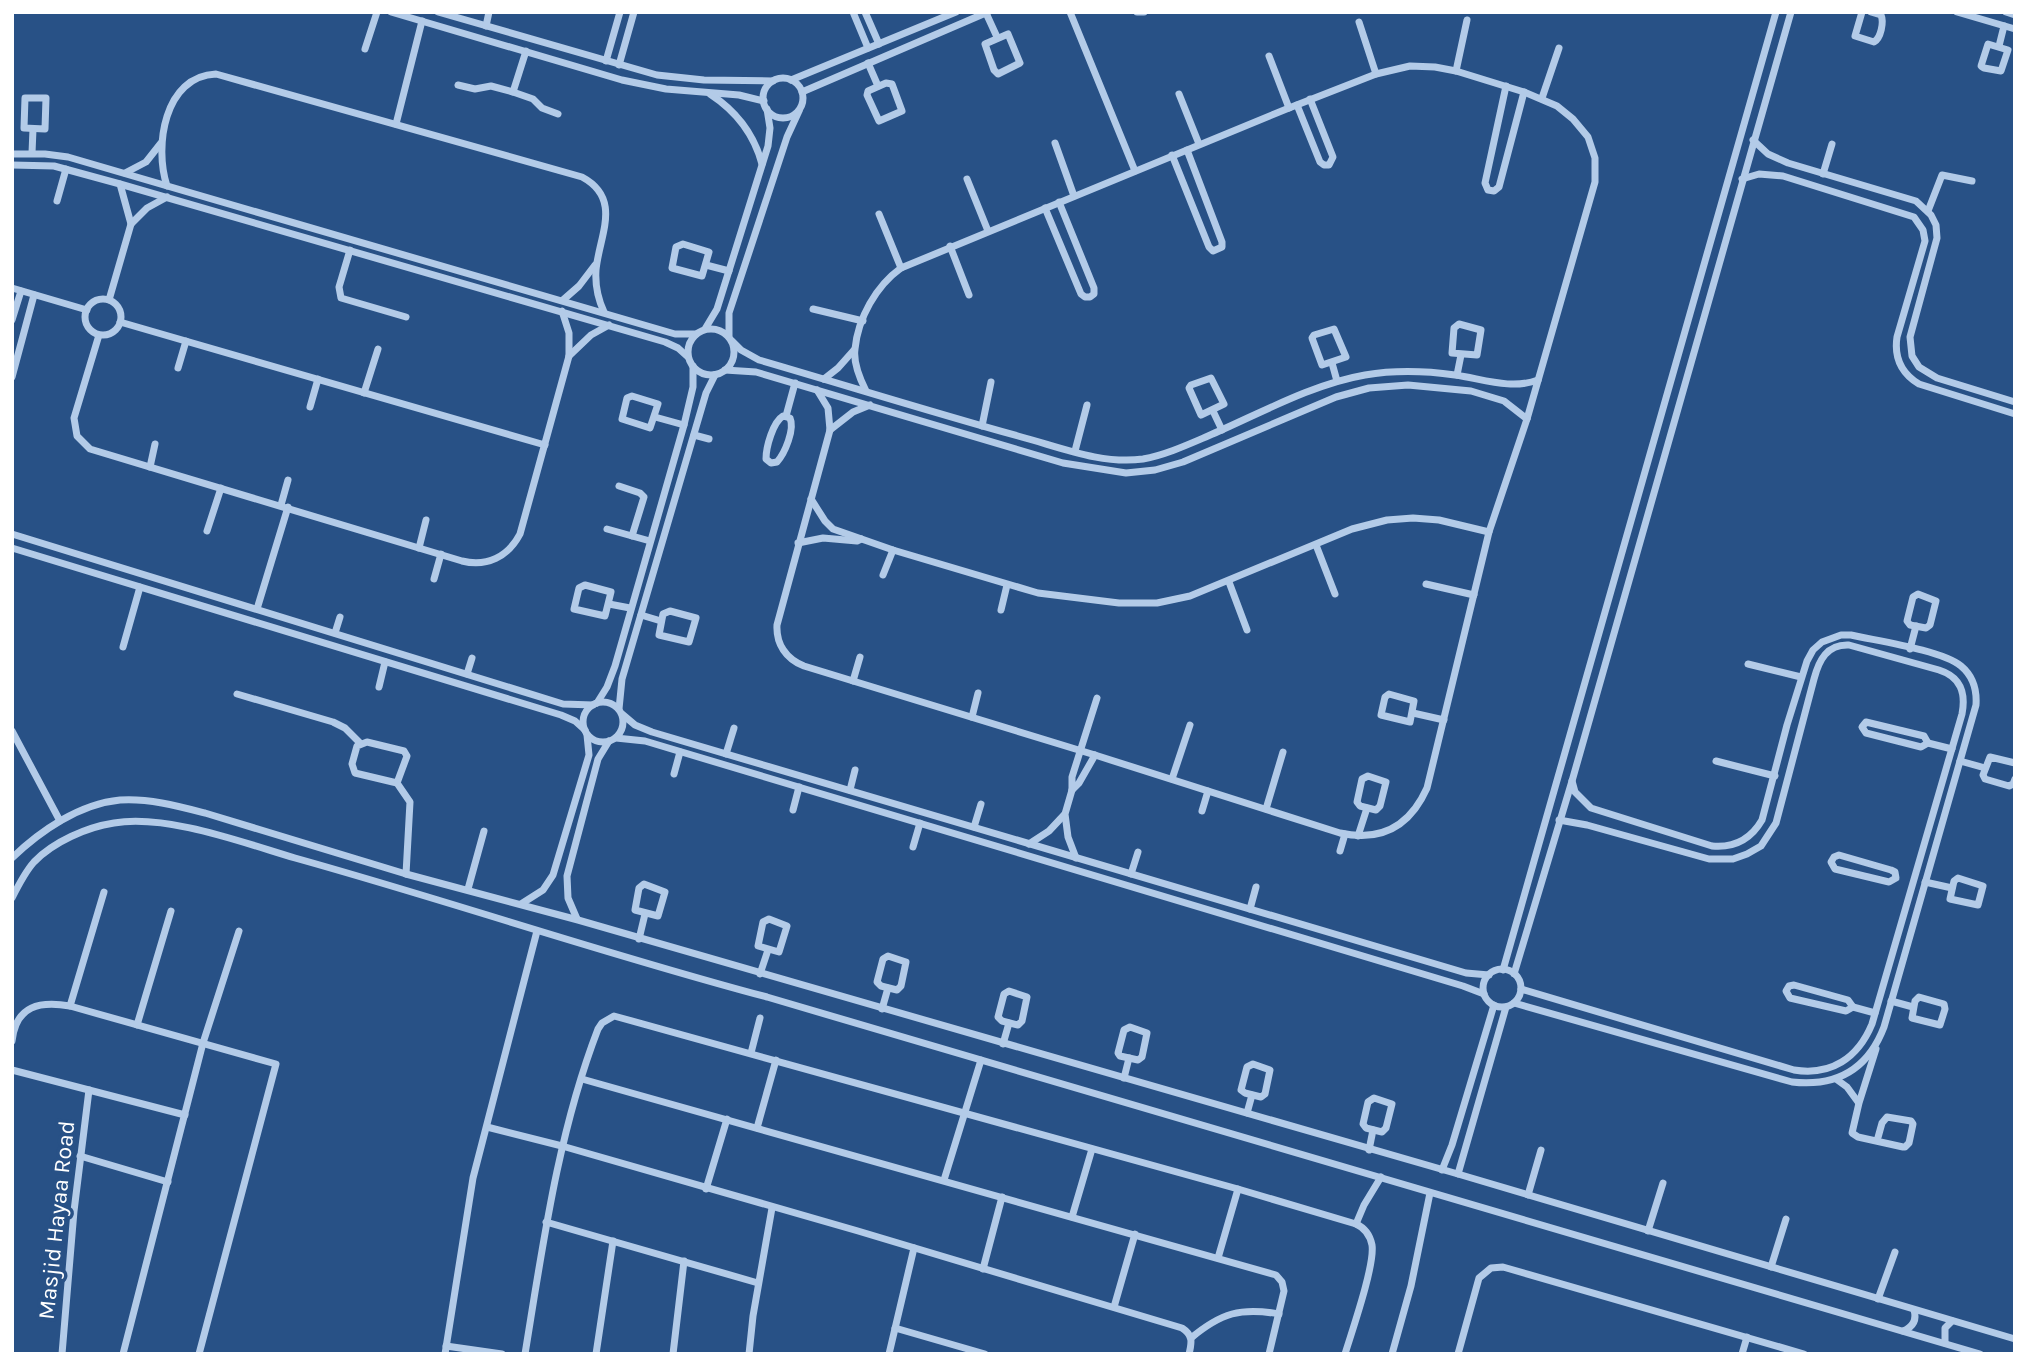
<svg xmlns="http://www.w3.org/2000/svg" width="2027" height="1366" viewBox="0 0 2027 1366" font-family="Karla,sans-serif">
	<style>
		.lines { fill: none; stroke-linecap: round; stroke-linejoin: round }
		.street { stroke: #b3cbe8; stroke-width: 7 }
		.labels { text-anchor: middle; stroke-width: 7; stroke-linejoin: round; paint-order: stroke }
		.street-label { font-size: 23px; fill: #fff; stroke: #285186 }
	</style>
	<rect width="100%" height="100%" fill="#285186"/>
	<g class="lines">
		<!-- street -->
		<g class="street">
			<polyline points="391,12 622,80 666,89 739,95 764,101"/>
			<polyline points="438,12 657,75 704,80 773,81"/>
			<polyline points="853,12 868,48"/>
			<polyline points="865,12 879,44"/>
			<polyline points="1070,12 1135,171"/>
			<polyline points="1137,12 1144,12"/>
			<path d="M1862 12 1855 36 1874 42C1881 38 1884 22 1881 15L1871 12"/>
			<polyline points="1957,12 2015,29"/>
			<polyline points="2006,12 2015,15"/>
			<polyline points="986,13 997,37"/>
			<polyline points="1359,22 1376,74"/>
			<polyline points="486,26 489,12"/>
			<polygon points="1008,34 1020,63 998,74 994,70 985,44"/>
			<polygon points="1988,44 2008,50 2001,71 1984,68 1981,66"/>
			<polyline points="1999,46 2004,26"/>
			<polyline points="365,49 377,12"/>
			<polyline points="1269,56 1289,108"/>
			<polyline points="606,61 620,12"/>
			<polyline points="868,63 878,86"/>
			<polyline points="619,65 634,12"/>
			<polyline points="1456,71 1467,20"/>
			<circle cx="783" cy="98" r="20"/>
			<polyline points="791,80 956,12"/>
			<polygon points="886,83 892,84 902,111 879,121 867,95 868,91"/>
			<polyline points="458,85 475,89 491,86 513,92 533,99 542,108 558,114"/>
			<polyline points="1506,86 1485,183 1488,190 1494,191 1499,187 1524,92"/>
			<polyline points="513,92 526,51"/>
			<polyline points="802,92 988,12"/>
			<path d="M710 94C736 111 754 134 762 164"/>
			<polyline points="1179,94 1199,144"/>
			<polygon points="25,98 46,98 45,129 24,128"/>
			<polyline points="1542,98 1559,48"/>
			<polyline points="1297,105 1320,162 1324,165 1329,165 1333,157 1310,99"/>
			<polyline points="396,124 422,21"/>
			<polyline points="1753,140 1768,154 1788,163 1916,201 1931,215 1936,225 1937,238 1910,337 1912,356 1919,367 1937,378 2015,402"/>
			<polyline points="1055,143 1074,196"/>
			<polyline points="32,153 33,129"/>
			<polyline points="12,154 45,154 68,157 675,334 696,334"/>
			<polyline points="1172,155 1209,247 1213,251 1222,247 1222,242 1187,150"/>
			<polyline points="12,165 54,166 120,184 665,342 678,348 688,357"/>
			<polyline points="125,173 146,162 161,143"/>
			<polyline points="1823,174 1832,144"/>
			<polyline points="967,179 988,231"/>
			<path d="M1742 179 1759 174 1783 176 1914 217 1923 230 1925 241 1897 337C1894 357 1901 373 1919 384L2015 414"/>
			<polyline points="120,184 131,224"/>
			<path d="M167 186C154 147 164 76 216 74L582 177C623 199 599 236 596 270 595 285 598 299 604 312"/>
			<polyline points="57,201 66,169"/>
			<polyline points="1045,208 1081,294 1085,297 1090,297 1094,294 1094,288 1059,202"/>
			<polyline points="1928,211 1942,175 1972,181"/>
			<polyline points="879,214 901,268"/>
			<polygon points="683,244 709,252 702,276 672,268 676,247"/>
			<polyline points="950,246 969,295"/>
			<polyline points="350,250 339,287 341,298 406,317"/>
			<polyline points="706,265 729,271"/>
			<polyline points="12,288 87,310"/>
			<circle cx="103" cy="317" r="18"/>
			<polyline points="109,300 131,224 147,208 167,197"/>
			<polyline points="563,300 579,286 595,265"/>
			<polyline points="813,309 863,321"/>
			<polyline points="12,320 21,291"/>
			<polyline points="120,322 545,445"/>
			<polygon points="1459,324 1481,330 1477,355 1452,353 1454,328"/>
			<circle cx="711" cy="352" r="23"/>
			<polyline points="705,329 717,309 768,146 770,128 767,109"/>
			<polygon points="1334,329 1346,357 1322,365 1312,338 1314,335"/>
			<path d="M99 335 74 418 77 436 90 449 462 561C487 567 508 557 520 534L569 356V333L562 311"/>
			<polyline points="729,336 729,313 787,137 799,111"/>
			<path d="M732 341 741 350 759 360C845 385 931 412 1018 436 1057 446 1101 465 1143 459 1165 455 1187 445 1208 436 1257 415 1312 384 1365 375 1395 370 1426 371 1455 375 1483 379 1511 390 1538 380"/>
			<polyline points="569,356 591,335 609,325"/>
			<polyline points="1332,363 1337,381"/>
			<polyline points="178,368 186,341"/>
			<polyline points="725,370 756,372 1063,463 1126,473 1155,470 1183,462 1336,397 1369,388 1408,385 1471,391 1504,401 1527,419"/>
			<polyline points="1457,375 1461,355"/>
			<polyline points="12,377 34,295"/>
			<polygon points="1211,378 1224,404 1201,415 1189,388 1191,385"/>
			<polyline points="824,379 838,368 854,350"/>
			<path d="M817 390 828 408 830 430 777 625C776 644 786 659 804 666L1095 755 1340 833C1381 842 1410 826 1427 788L1489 532 1527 419 1595 182V158L1588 137 1573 119 1557 106 1524 92 1456 71 1435 67 1410 66 1376 74 1289 108 901 268C876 286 858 318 855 349 853 363 860 379 866 391"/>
			<polyline points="364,393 378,349"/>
			<polygon points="632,396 658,404 650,428 622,419 627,398"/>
			<polyline points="310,407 318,379"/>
			<polyline points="1213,411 1222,430"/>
			<path d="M783 416 790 418C795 429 785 453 777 462L771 463 766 459C766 447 773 422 783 416Z"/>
			<polyline points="786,416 795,383"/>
			<polyline points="655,417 684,425"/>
			<polyline points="982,426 991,382"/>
			<polyline points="830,430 853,412 870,405"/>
			<polyline points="694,435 709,439"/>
			<polyline points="1075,451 1087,405"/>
			<polyline points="150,467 155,444"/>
			<polyline points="619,486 640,493 644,497 632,536"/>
			<polyline points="811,499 825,521 833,529 893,550 1038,593 1119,603 1157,603 1190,596 1352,529 1387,520 1413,518 1439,520 1489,532"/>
			<polyline points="281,505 288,480"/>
			<polyline points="607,529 650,541"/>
			<polyline points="207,531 221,488"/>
			<polyline points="12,534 563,704 593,705"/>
			<polyline points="798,543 823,538 857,541 861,539"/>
			<polyline points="1316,545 1335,594"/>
			<polyline points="12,548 561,715 575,721 585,730"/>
			<polyline points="419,548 426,520"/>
			<polyline points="883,575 893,550"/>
			<polyline points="434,579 441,554"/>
			<polyline points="1229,582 1247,630"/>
			<polyline points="1426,584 1474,595"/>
			<polygon points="585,585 611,592 605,616 574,609 579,588"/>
			<polygon points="1918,594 1936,601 1930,625 1926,628 1910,625 1907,621 1913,597"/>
			<polyline points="609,604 630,608"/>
			<polyline points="257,609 288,507"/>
			<polyline points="1001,610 1007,585"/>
			<polygon points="670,611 696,618 689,642 659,635 663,614"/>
			<polyline points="641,615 661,621"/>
			<polyline points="335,633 340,617"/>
			<polyline points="123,647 140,587"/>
			<polyline points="1910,649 1916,626"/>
			<polyline points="1748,664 1801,677"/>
			<polyline points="467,674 472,658"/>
			<polyline points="853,681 860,657"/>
			<polyline points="379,687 385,662"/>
			<polyline points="237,694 333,722 345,728 360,743"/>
			<polygon points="1389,694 1414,701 1410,722 1381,715 1385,697"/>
			<circle cx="603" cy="722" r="20"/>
			<polyline points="597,703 607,687 615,666 684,425 693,387 693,366"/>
			<polyline points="619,709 622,679 706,393 715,375"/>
			<polyline points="1413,713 1444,720"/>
			<polyline points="622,714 635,725 652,732 1466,973 1489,975"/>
			<polyline points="972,717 978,693"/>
			<polygon points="1866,722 1924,736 1928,743 1921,747 1866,733 1862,727"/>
			<polyline points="12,731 60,821"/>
			<polyline points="616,738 645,741 1463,986 1484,994"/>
			<polyline points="1928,743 1952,749"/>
			<polyline points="726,754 734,728"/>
			<polyline points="1716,761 1775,776"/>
			<polyline points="1960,761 1985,768"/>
			<polyline points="2015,763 1990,757 1983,775 1985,779 2009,786 2013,784 2015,779"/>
			<polyline points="674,774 680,752"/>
			<polygon points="1368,776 1386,782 1380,806 1376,810 1360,806 1357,802 1362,779"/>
			<polyline points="1172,779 1190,725"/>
			<polyline points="397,783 407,756 404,751 367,742 357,746 352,764 355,773 397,783 410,802 406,874"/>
			<polyline points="850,790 855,770"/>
			<polyline points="1072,790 1079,783 1095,755"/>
			<polyline points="1266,809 1283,752"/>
			<polyline points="793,810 799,787"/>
			<polyline points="1202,811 1208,791"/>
			<polyline points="974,827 981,804"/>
			<polyline points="1358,836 1367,808"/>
			<polyline points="1029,844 1049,831 1064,815"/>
			<polyline points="913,847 920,823"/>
			<polyline points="1340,851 1345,834"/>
			<polygon points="1839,855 1891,870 1895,872 1896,878 1889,882 1835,869 1831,862 1834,857"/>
			<path d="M12 858C40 831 79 804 120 800 148 798 178 806 205 813L406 874 578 920 1458 1174 2015 1339"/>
			<polyline points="1076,858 1068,837 1065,814 1072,790 1072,777 1097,698"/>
			<polyline points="1131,874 1138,852"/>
			<polygon points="1958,878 1983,886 1978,905 1950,899 1954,881"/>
			<polyline points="1925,882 1952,888"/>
			<polygon points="644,884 665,892 658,916 635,910 639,888"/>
			<polyline points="468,889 484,831"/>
			<path d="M12 898C18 886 25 872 34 862 53 842 87 827 114 823 167 814 244 843 295 858 453 902 608 955 767 997L1980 1354"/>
			<polyline points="521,904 543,890 553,875 589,755 587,735"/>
			<polyline points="1250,909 1256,887"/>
			<polyline points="577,919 568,898 567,876 598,759 609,741"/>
			<polygon points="769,919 787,926 779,952 758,946 763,922"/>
			<polyline points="639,939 645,914"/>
			<polygon points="888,956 906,962 901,986 897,990 881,986 877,982 883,959"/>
			<circle cx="1502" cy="988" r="19"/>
			<polyline points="1503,970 1776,12"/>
			<polyline points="760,974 768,950"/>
			<polyline points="1514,974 1572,781 1791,12"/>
			<polygon points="1794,985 1848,1000 1853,1007 1846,1011 1790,998 1786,991 1789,986"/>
			<path d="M1521 989 1794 1070C1831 1076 1858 1058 1872 1024L1962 714C1966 693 1961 677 1939 670L1849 645C1827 644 1819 660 1814 679L1776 823 1761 846 1747 854 1733 859H1709L1587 825 1559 820"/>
			<polygon points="1009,991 1027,997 1022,1021 1018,1025 1002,1021 998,1017 1004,994"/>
			<polygon points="1919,997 1944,1004 1945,1009 1940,1025 1912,1018 1915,1001"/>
			<polyline points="1891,1001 1913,1007"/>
			<path d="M1514 1003 1792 1082C1837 1087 1868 1069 1884 1027L1976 705C1977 690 1973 676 1961 666 1941 650 1877 641 1851 635H1841L1822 642 1813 650 1807 661 1787 725 1762 820C1751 839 1734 848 1712 846L1591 808 1575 792 1572 781"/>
			<polyline points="70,1006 104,892"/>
			<polyline points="1853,1007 1875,1013"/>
			<polyline points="882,1009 888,988"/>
			<polyline points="137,1025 171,911"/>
			<polygon points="1130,1027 1147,1033 1142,1057 1138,1060 1120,1056 1118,1053 1124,1030"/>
			<path d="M12 1041C16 1005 40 1001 70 1006L276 1064 199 1354"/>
			<polyline points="1003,1044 1009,1023"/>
			<polyline points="1876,1049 1859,1103 1852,1133 1858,1137 1903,1147 1905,1147 1909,1143 1913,1124 1911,1121 1887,1117 1882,1123 1877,1141"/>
			<polyline points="751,1053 760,1018"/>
			<polygon points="1253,1064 1270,1070 1265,1094 1261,1097 1245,1093 1241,1090 1247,1067"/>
			<polyline points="12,1070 185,1115"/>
			<polyline points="1124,1078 1129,1058"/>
			<polyline points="582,1079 1276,1275 1282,1282 1284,1291 1269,1354"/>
			<polyline points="1836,1079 1847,1087 1858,1102"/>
			<polygon points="1374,1098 1392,1104 1386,1128 1382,1132 1366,1128 1363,1124 1368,1102"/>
			<polyline points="1247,1113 1252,1095"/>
			<path d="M487 1127 562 1146 858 1231 1182 1328C1193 1335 1192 1342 1189 1354"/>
			<polyline points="757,1128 776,1060"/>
			<polyline points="1369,1150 1373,1130"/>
			<polyline points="80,1156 168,1182"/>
			<polyline points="1442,1170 1452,1145 1494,1005"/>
			<polyline points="1458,1174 1506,1007"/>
			<polyline points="944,1180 981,1060"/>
			<polyline points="706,1189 727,1119"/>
			<polyline points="1528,1195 1541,1150"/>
			<polyline points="1072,1217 1092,1149"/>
			<polyline points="546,1222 758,1283"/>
			<polyline points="1356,1224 1364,1205 1381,1177"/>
			<polyline points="1648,1231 1663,1183"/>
			<polyline points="1218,1258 1238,1189"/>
			<polyline points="1771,1267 1786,1219"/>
			<polyline points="983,1269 1002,1197"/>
			<polyline points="1878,1299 1895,1252"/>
			<polyline points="1114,1307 1135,1234"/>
			<polyline points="895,1328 985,1354"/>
			<path d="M1903 1331C1913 1327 1917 1320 1914 1310"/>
			<path d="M1191 1338C1221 1313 1241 1307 1279 1314"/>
			<polyline points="1945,1343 1945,1328 1952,1321"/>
			<polyline points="446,1346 502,1354"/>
			<polyline points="62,1354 74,1211 89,1090"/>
			<polyline points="123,1354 203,1043 239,931"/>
			<polyline points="445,1354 473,1178 537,931"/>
			<path d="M525 1354C543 1244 558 1133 598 1029L602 1023 614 1016 1238 1189 1356 1224C1365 1228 1370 1235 1372 1245 1375 1265 1352 1331 1345 1354"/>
			<polyline points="596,1354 613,1241"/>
			<polyline points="673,1354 684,1261"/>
			<polyline points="749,1354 753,1316 772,1208"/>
			<polyline points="889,1354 914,1248"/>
			<polyline points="1392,1354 1411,1286 1430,1193"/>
			<polyline points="1458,1354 1479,1278 1491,1268 1503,1267 1804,1354"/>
			<polyline points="1742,1354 1747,1337"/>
		</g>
	</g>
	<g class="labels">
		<!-- street labels -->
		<g class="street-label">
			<text transform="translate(56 1220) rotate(-84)" y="8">Masjid Hayaa Road</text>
		</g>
	</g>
	<!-- border -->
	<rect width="2027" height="1366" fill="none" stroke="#ffffff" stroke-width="28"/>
</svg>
